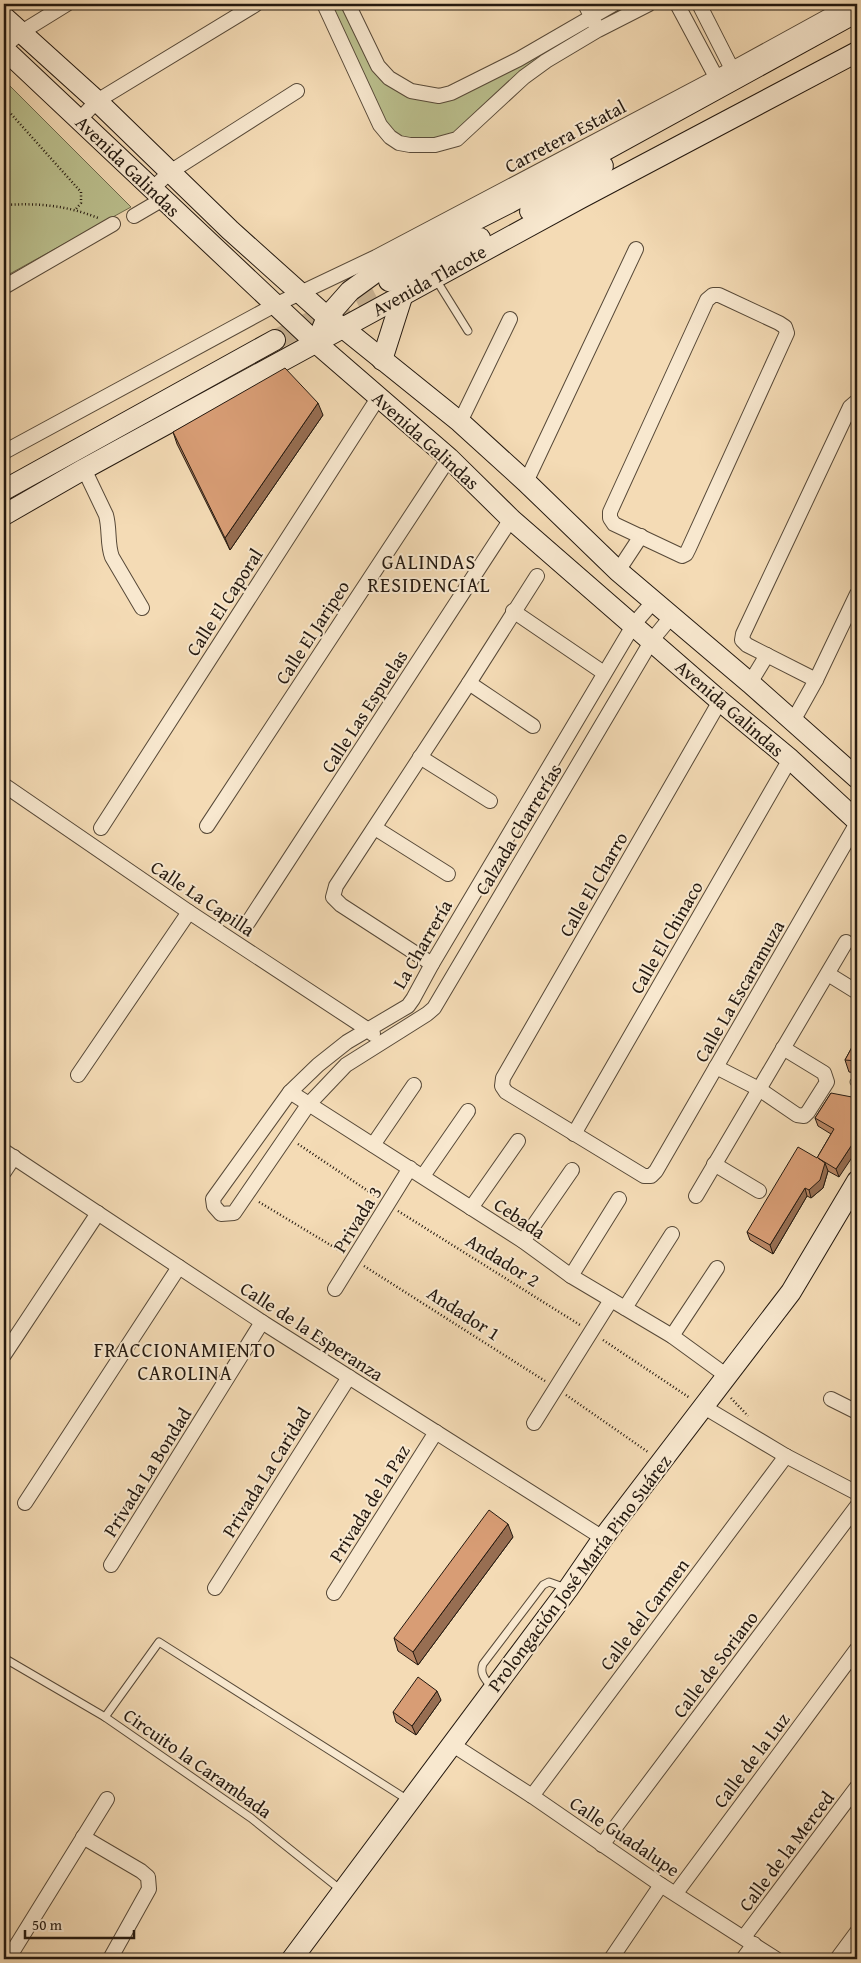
<svg xmlns="http://www.w3.org/2000/svg" width="861" height="1963" viewBox="0 0 861 1963" font-family="'Gentium Book Plus',serif">
	<style>
		.green { fill: #bbc08e; stroke: #6f6c4e }
		.lines { fill: none; stroke-linecap: round; stroke-linejoin: round }
		.secondary-tunnel { stroke: #cab494; stroke-width: 20; stroke-dasharray: 20 10; stroke-linecap: butt }
		.lane-casing { stroke: #574938; stroke-width: 9 }
		.street-casing { stroke: #574938; stroke-width: 16 }
		.secondary-casing { stroke: #23180f; stroke-width: 22 }
		.path { stroke: #23180f; stroke-width: 2.5; stroke-dasharray: 1 2.5; stroke-linecap: butt }
		.lane { stroke: #f8e8cf; stroke-width: 7 }
		.street { stroke: #f8e8cf; stroke-width: 14 }
		.secondary { stroke: #f8e8cf; stroke-width: 20 }
		.wall { fill: #ba8765; stroke: #23180f }
		.shaded-wall { fill: #976e52; stroke: #23180f }
		.building { fill: #d89d75; stroke: #23180f }
		.labels { text-anchor: middle; stroke-width: 4; stroke-linejoin: round; paint-order: stroke }
		.street-label { font-size: 19px; fill: #23180f; stroke: #f8e8cf }
		.neighbourhood-label { font-size: 20px; letter-spacing: 1px; fill: #23180f; stroke: #f8e8cf }
	</style>
	<rect width="100%" height="100%" fill="#f4dbb5"/>
	<filter id="stains"><feTurbulence type="fractalNoise" baseFrequency=".004" numOctaves="4"/><feColorMatrix values="0 0 0 0 .2 0 0 0 0 .09 0 0 0 0 .02 0 0 0 .5 -.17"/></filter>
	<radialGradient id="worn" r=".72"><stop offset=".6" stop-color="#630" stop-opacity="0"/><stop offset="1" stop-color="#630" stop-opacity=".3"/></radialGradient>
	<!-- green -->
	<g class="green">
		<polygon points="324,4 348,4 389,78 439,96 614,4 649,4 546,61 457,139 435,145 390,137"/>
		<polygon points="4,80 131,207 4,277"/>
	</g>
	<g class="lines">
		<!-- secondary-tunnel -->
		<polyline class="secondary-tunnel" points="275,340 389,281"/>
		<defs>
			<g id="lane">
				<polyline points="435,278 468,331"/>
				<polyline points="854,1082 857,1082"/>
				<polyline points="4,1658 105,1717 251,1818 341,1890"/>
				<path d="M492 1688C486 1680 479 1674 483 1664L543 1585 549 1582 566 1588"/>
				<polyline points="105,1717 159,1642 408,1800"/>
			</g>
			<g id="street">
				<polyline points="324,4 380,125 390,137 399,143 410,145 435,145 457,139 524,77 546,61 598,30 649,4"/>
				<polyline points="348,4 378,66 389,78 411,91 439,96 451,93 519,59 614,4"/>
				<polyline points="585,4 595,24"/>
				<polyline points="677,4 716,77"/>
				<polyline points="699,4 732,69"/>
				<polyline points="4,47 20,33 67,4"/>
				<polyline points="80,119 97,101 255,5"/>
				<polyline points="152,189 170,172 297,91"/>
				<polyline points="134,216 163,199"/>
				<polyline points="4,287 113,224"/>
				<polygon points="713,295 719,295 779,323 785,327 787,333 689,548 686,554 682,556 614,524 610,518 610,512 707,300"/>
				<polyline points="460,422 510,319"/>
				<polyline points="4,452 275,305 376,257 732,69 845,7"/>
				<path d="M84 469 106 515C110 529 107 544 112 557L142 608"/>
				<polyline points="526,482 636,249"/>
				<polyline points="618,571 641,536"/>
				<polyline points="653,602 634,624 432,964 413,999 408,1006 347,1042 318,1065 290,1092 213,1199 214,1206 221,1214 234,1213 308,1105 346,1065 427,1014 434,1008 652,640 671,617"/>
				<polyline points="513,611 604,673"/>
				<polyline points="816,680 747,645 742,640 743,634 850,407 857,401"/>
				<polyline points="469,683 533,726"/>
				<polyline points="750,683 767,655"/>
				<polyline points="720,701 503,1078 502,1086 506,1092 644,1176 651,1176 656,1171 857,823"/>
				<polyline points="793,721 816,680 857,594"/>
				<polyline points="420,757 490,801"/>
				<polyline points="4,785 189,912 367,1029 373,1034"/>
				<polyline points="207,826 449,458"/>
				<polyline points="101,828 378,398"/>
				<polyline points="375,828 448,874"/>
				<polyline points="247,924 511,519"/>
				<polyline points="432,964 341,905 333,897 336,886 469,683 537,576"/>
				<polyline points="828,974 857,992"/>
				<polyline points="716,1067 759,1089 797,1115 804,1116 808,1112 827,1082 824,1073 783,1048"/>
				<polyline points="78,1075 189,912"/>
				<polyline points="290,1092 523,1241 571,1276 672,1336 727,1376"/>
				<polyline points="574,1134 790,759"/>
				<polyline points="373,1145 414,1085"/>
				<polyline points="4,1151 262,1322 603,1538"/>
				<polyline points="714,1164 759,1191"/>
				<polyline points="4,1172 14,1157"/>
				<polyline points="423,1176 468,1111"/>
				<polyline points="696,1196 846,942"/>
				<polyline points="471,1208 518,1141"/>
				<polyline points="523,1241 572,1170"/>
				<polyline points="571,1276 619,1199"/>
				<polyline points="335,1289 410,1168"/>
				<polyline points="625,1308 672,1234"/>
				<polyline points="672,1336 717,1268"/>
				<polyline points="4,1355 98,1213"/>
				<polyline points="831,1399 857,1412"/>
				<polyline points="704,1407 786,1456 857,1493"/>
				<polyline points="534,1423 611,1300"/>
				<polyline points="25,1503 179,1267"/>
				<polyline points="111,1565 262,1322"/>
				<polyline points="215,1588 349,1377"/>
				<polyline points="334,1593 436,1432"/>
				<polyline points="453,1745 532,1796 661,1885 776,1959"/>
				<polyline points="532,1796 786,1456"/>
				<polyline points="83,1837 141,1871 148,1877 149,1889 110,1959"/>
				<polyline points="602,1845 857,1506"/>
				<polyline points="676,1893 857,1649"/>
				<polyline points="744,1937 857,1787"/>
				<polyline points="8,1959 107,1799"/>
				<polyline points="611,1959 661,1885"/>
				<polyline points="743,1959 754,1944"/>
				<polyline points="837,1959 857,1932"/>
			</g>
			<g id="secondary">
				<polyline points="4,17 97,101 230,230 327,317 342,327 460,422 526,482 618,571 750,683 857,778"/>
				<polyline points="4,49 315,342 449,458 511,519 720,701 790,759 857,821"/>
				<polyline points="530,211 603,166"/>
				<polyline points="389,281 480,238"/>
				<polyline points="322,329 327,317 350,291 383,267 509,203 857,12"/>
				<polyline points="382,360 403,294"/>
				<polyline points="4,490 275,340"/>
				<polyline points="4,515 84,469 581,198 857,52"/>
				<polyline points="292,1959 568,1589 603,1538 791,1292 857,1181"/>
			</g>
		</defs>
		<!-- lane casing -->
		<use href="#lane" class="lane-casing"/>
		<!-- street casing -->
		<use href="#street" class="street-casing"/>
		<!-- secondary casing -->
		<use href="#secondary" class="secondary-casing"/>
		<!-- path -->
		<g class="path">
			<polyline points="4,106 81,192 81,203 76,209"/>
			<path d="M4 205C37 203 66 205 98 218"/>
			<polyline points="298,1144 377,1197"/>
			<polyline points="259,1202 342,1252"/>
			<polyline points="398,1211 580,1325"/>
			<polyline points="364,1266 545,1381"/>
			<polyline points="603,1340 690,1398"/>
			<polyline points="566,1395 648,1452"/>
			<polyline points="731,1398 748,1416"/>
		</g>
		<!-- lane -->
		<use href="#lane" class="lane"/>
		<!-- street -->
		<use href="#street" class="street"/>
		<!-- secondary -->
		<use href="#secondary" class="secondary"/>
	</g>
	<!-- wall -->
	<g class="wall">
		<polygon points="323,415 230,550 177,444 173,432"/>
		<polygon points="857,1038 857,1073 849,1072 845,1060"/>
		<polygon points="831,1093 839,1177 828,1171 823,1188 811,1198 807,1196 773,1254 750,1240 747,1232 817,1158 831,1134 818,1126 815,1118"/>
		<polygon points="513,1537 418,1665 398,1651 394,1638"/>
		<polygon points="441,1700 416,1735 396,1722 393,1712"/>
	</g>
	<!-- shaded-wall -->
	<g class="shaded-wall">
		<polygon points="318,403 323,415 230,550 225,538"/>
		<polygon points="857,1137 857,1150 839,1177 836,1169"/>
		<polygon points="825,1163 828,1171 823,1188 811,1198 809,1190"/>
		<polygon points="805,1188 807,1196 773,1254 770,1245"/>
		<polygon points="508,1524 513,1537 418,1665 413,1652"/>
		<polygon points="437,1691 441,1700 416,1735 412,1726"/>
	</g>
	<!-- building -->
	<g class="building">
		<polygon points="285,368 318,403 225,538 173,432"/>
		<polygon points="857,1038 857,1061 845,1060"/>
		<polygon points="831,1093 857,1098 857,1137 836,1169 818,1158 825,1163 820,1180 809,1190 805,1188 770,1245 747,1232 798,1147 817,1158 834,1129 815,1118"/>
		<polygon points="489,1510 508,1524 413,1652 394,1638"/>
		<polygon points="418,1677 437,1691 412,1726 393,1712"/>
	</g>
	<g class="labels">
		<!-- street labels -->
		<g class="street-label">
			<text transform="translate(565 136) rotate(-28)" y="7">Carretera Estatal</text>
			<text transform="translate(128 166) rotate(44)" y="7">Avenida Galindas</text>
			<text transform="translate(429 280) rotate(-29)" y="7">Avenida Tlacote</text>
			<text transform="translate(426 440) rotate(42)" y="7">Avenida Galindas</text>
			<text transform="translate(224 602) rotate(-57)" y="7">Calle El Caporal</text>
			<text transform="translate(312 632) rotate(-57)" y="7">Calle El Jaripeo</text>
			<text transform="translate(730 708) rotate(41)" y="7">Avenida Galindas</text>
			<text transform="translate(364 711) rotate(-57)" y="7">Calle Las Espuelas</text>
			<text transform="translate(518 829) rotate(-59)" y="7">Calzada Charrerías</text>
			<text transform="translate(593 884) rotate(-60)" y="7">Calle El Charro</text>
			<text transform="translate(203 898) rotate(34)" y="7">Calle La Capilla</text>
			<text transform="translate(666 937) rotate(-60)" y="7">Calle El Chinaco</text>
			<text transform="translate(422 944) rotate(-60)" y="7">La Charrería</text>
			<text transform="translate(739 991) rotate(-60)" y="7">Calle La Escaramuza</text>
			<text transform="translate(520 1218) rotate(34)" y="7">Cebada</text>
			<text transform="translate(357 1219) rotate(-58)" y="7">Privada 3</text>
			<text transform="translate(503 1260) rotate(32)" y="7">Andador 2</text>
			<text transform="translate(464 1313) rotate(33)" y="7">Andador 1</text>
			<text transform="translate(312 1331) rotate(33)" y="7">Calle de la Esperanza</text>
			<text transform="translate(147 1472) rotate(-58)" y="7">Privada La Bondad</text>
			<text transform="translate(266 1472) rotate(-58)" y="7">Privada La Caridad</text>
			<text transform="translate(369 1503) rotate(-58)" y="7">Privada de la Paz</text>
			<text transform="translate(579 1573) rotate(-53)" y="7">Prolongación José María Pino Suárez</text>
			<text transform="translate(644 1614) rotate(-53)" y="7">Calle del Carmen</text>
			<text transform="translate(715 1664) rotate(-53)" y="7">Calle de Soriano</text>
			<text transform="translate(751 1760) rotate(-53)" y="7">Calle de la Luz</text>
			<text transform="translate(198 1763) rotate(35)" y="7">Circuito la Carambada</text>
			<text transform="translate(625 1836) rotate(34)" y="7">Calle Guadalupe</text>
			<text transform="translate(786 1851) rotate(-53)" y="7">Calle de la Merced</text>
		</g>
		<!-- neighbourhood labels -->
		<g class="neighbourhood-label">
			<text x="429" y="569">GALINDAS<tspan x="429" dy="23">RESIDENCIAL</tspan></text>
			<text x="185" y="1357">FRACCIONAMIENTO<tspan x="185" dy="23">CAROLINA</tspan></text>
		</g>
	</g>
	<!-- margin -->
	<rect width="861" height="1963" fill="none" stroke="#f4dbb5" stroke-width="20"/>
	<rect x="5" y="5" width="851" height="1953" fill="none" stroke="#23180f" stroke-width="2.5"/>
	<rect x="10" y="10" width="841" height="1943" fill="none" stroke="#23180f"/>
	<!-- scale -->
	<path d="M25 1930v8h109v-8" fill="none" stroke="#23180f" stroke-width="2.5"/>
	<text x="32" y="1930" font-size="15" fill="#23180f" stroke="#f8e8cf" stroke-width="4" paint-order="stroke">50 m</text>
	<rect width="100%" height="100%" filter="url(#stains)"/>
	<rect width="100%" height="100%" fill="url(#worn)"/>
</svg>
